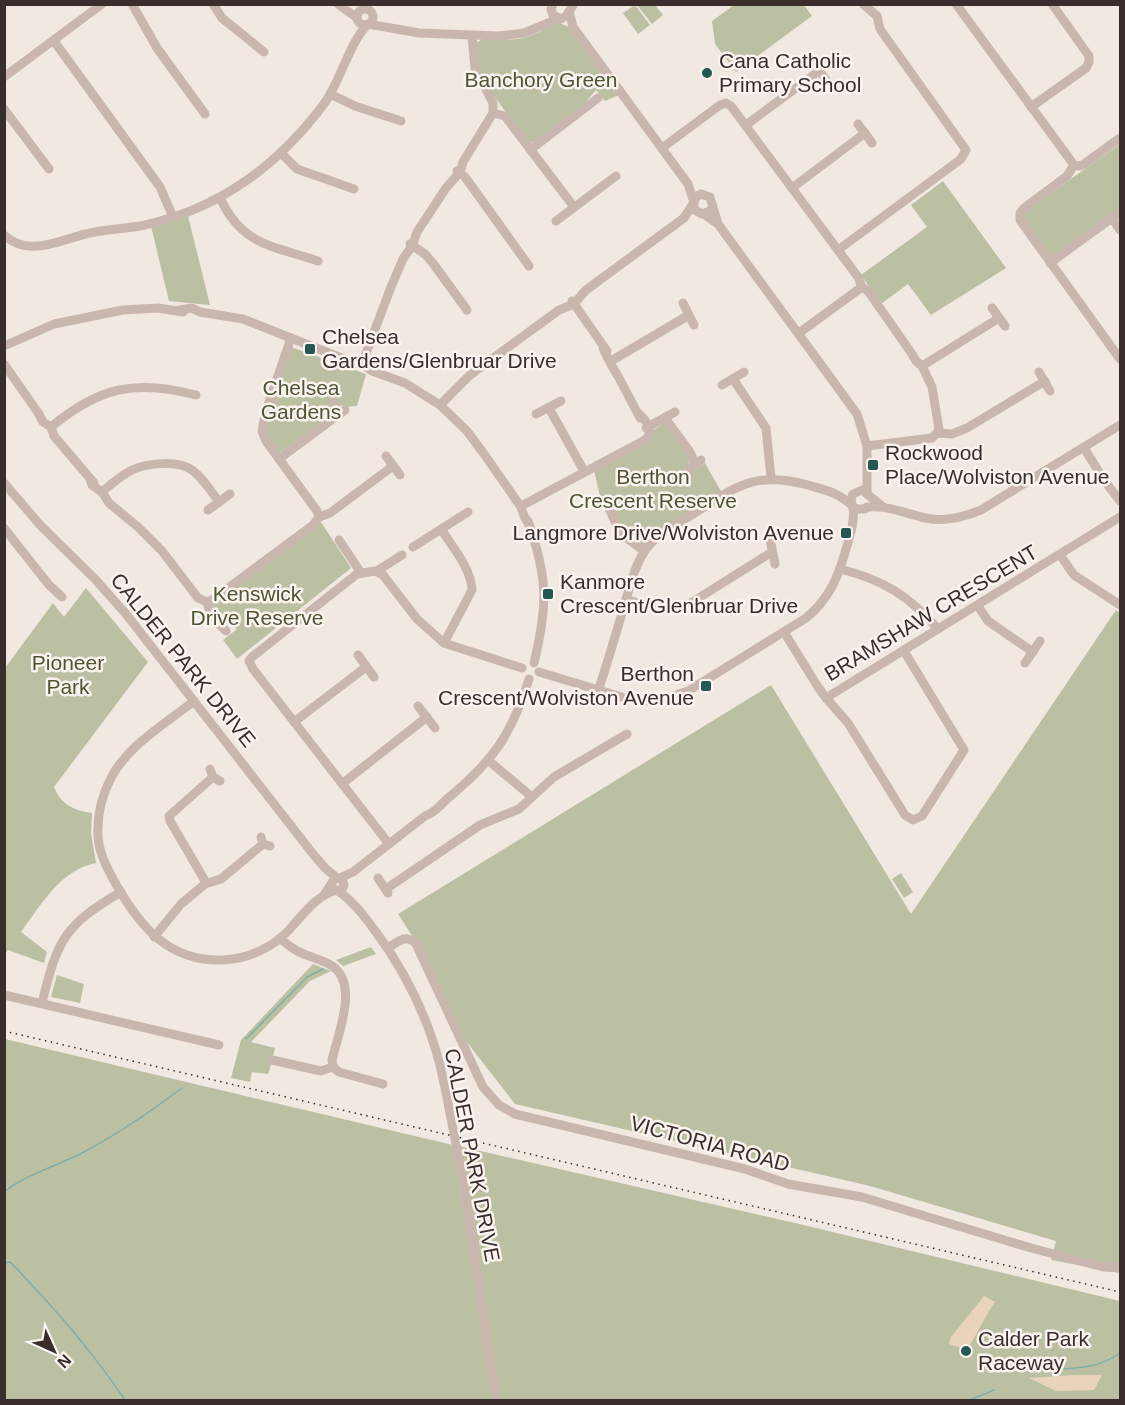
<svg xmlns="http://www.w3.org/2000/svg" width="1125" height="1405" viewBox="0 0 1125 1405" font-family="Helvetica,sans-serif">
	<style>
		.green { fill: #bbc0a3 }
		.sand { fill: #ead3bd }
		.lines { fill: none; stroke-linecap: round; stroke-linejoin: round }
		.stream { stroke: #83ada8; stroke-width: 1.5 }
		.minor { stroke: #c9b7af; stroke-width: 9 }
		.rail { stroke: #392e2c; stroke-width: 1.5; stroke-dasharray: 1.5 4.5; stroke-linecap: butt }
		.minor-bridge { stroke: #c9b7af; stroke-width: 9 }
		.poi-dot { fill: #255753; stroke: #faf3ef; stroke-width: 2 }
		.labels { text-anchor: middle; stroke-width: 5; stroke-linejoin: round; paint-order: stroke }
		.poi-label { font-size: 21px; fill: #392e2c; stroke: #faf3ef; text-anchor: start }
		.park-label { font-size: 21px; fill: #4e5532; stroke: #faf3ef }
		.street-label { font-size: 21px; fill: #392e2c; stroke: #faf3ef }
	</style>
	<rect width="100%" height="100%" fill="#f2e8e2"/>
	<!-- green -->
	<g class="green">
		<polygon points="635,5 650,25 638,34 623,13"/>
		<polygon points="637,5 655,5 663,15 652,24"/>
		<polygon points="734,5 804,5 812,16 736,72 715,44 712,21"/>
		<path d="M557 22 571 28 619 95 605 101 596 90 585 103 535 141 530 143 525 139 485 83 480 73 475 44C485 34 504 41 517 39 532 37 545 29 557 22Z"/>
		<polygon points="1120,144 1120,208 1052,258 1023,217 1027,210"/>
		<polygon points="943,181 1006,268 931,315 908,284 881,304 861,275 927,227 911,205"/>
		<polygon points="188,216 210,305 169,301 151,226"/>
		<polygon points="291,347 366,374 357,406 345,407 339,404 333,414 281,452 277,451 268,440 264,425"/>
		<polygon points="664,423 688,454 690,473 705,463 722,493 644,545 622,532 613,515 618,505 614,499 602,505 594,470"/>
		<polygon points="321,522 351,568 237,659 223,640 237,629 221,621 211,611 212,604"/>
		<path d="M86 588 148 662 54 787C60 804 75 811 92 813L91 833 96 863C60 870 41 905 21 932L47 952 44 963 8 950 5 954V668L53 603 64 617Z"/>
		<polygon points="1116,610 1120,613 1120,1273 1051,1260 1056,1241 870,1186 515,1104 452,1023 430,964 398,914 771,685 911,914"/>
		<polygon points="901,873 913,892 904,898 892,879"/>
		<polygon points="371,947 376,954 343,966 336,960"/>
		<polygon points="313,964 331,971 310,981 251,1042 275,1048 269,1072 268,1074 252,1072 250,1082 231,1078 241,1040"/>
		<polygon points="57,975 84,984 80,1003 51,997"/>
		<polygon points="5,1039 453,1145 494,1400 5,1400"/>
		<polygon points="459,1146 795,1223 1120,1301 1120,1400 498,1400"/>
	</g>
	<!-- sand -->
	<g class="sand">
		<path d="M984 1296 995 1302C984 1318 977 1334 967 1350L949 1344 951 1337Z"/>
		<polygon points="1072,1375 1102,1375 1094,1390 1056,1391 1029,1378"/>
	</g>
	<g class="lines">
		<!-- stream -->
		<g class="stream">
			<polyline points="246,1039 307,977 323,969"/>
			<path d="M4 1192C27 1174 54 1167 80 1154 115 1136 150 1112 182 1088"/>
			<path d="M4 1263 10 1262C52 1305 92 1351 125 1400"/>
			<path d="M1029 1372C1063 1366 1090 1374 1120 1353"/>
			<polyline points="970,1400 994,1390"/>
		</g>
		<!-- minor -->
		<g class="minor">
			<polyline points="132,4 157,48 205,114"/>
			<polyline points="213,4 222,18 264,52"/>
			<polyline points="338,4 357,18"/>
			<polyline points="553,4 551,9 553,15 561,19 566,16 574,4"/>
			<polyline points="956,4 1074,165 1080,166 1084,164 1120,138"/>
			<circle cx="365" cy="17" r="8"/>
			<polyline points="569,12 573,27 688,184 694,202"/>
			<polyline points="368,24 419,33 499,36 524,33 558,19"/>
			<polyline points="54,41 160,187 173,217"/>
			<polyline points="813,62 826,80"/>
			<polyline points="4,77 102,4"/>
			<polyline points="330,94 355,106 401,121"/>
			<polyline points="1031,107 1086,68 1089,62 1089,56 1052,4"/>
			<polyline points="4,109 49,169"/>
			<polyline points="493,113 505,116 574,207"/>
			<polyline points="858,124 872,143"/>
			<polyline points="746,125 819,71"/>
			<polyline points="662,148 720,105 726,103 731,106 858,277 862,287 868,291 912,354 916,361 922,366 932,387 939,429 937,433 932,438 867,446"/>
			<polyline points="530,150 598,98"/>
			<polyline points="282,154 297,169 354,189"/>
			<polyline points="1074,165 1067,176 1024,208 1020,213 1020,220 1120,359"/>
			<polyline points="457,171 465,177 529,266"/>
			<polyline points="792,188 865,133"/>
			<path d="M220 198C243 246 271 245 318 261"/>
			<path d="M713 206 710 211 702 214 695 210C692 203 694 197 701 194L710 197 718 224"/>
			<polyline points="704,214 718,224 857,414 867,446 867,493"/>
			<polyline points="1112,218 1120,230"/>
			<polyline points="556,221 616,176"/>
			<path d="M4 235C29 258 59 240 86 234 105 229 126 229 145 225 222 208 280 164 326 101 342 77 348 46 367 25"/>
			<polyline points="410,244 425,254 432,262 467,310"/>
			<polyline points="838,250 961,159 966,150 880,29 877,16 863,4"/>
			<polyline points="1050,263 1120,212"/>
			<polyline points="572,301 607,351"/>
			<polyline points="683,303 694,325"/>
			<polyline points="992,308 1005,326"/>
			<polyline points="179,310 192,308 200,312 243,319 354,363 362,364 372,371 405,383 440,405 467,431 484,454 521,507 524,516 529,525"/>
			<polyline points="799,333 862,287"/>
			<polyline points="4,346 54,324 123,310 158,308 183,312"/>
			<path d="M603 347C604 352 615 372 618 376L640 418"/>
			<polyline points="611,361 689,315"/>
			<polyline points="4,364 39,414 43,422 51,427 54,436 94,483"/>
			<polyline points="362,364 391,287 403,259 412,246 417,232 446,188 460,172 463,162 493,113 493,103 475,68 472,36"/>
			<polyline points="922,366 999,318"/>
			<polyline points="1039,372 1050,391"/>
			<polyline points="733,379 766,428 771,478"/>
			<polyline points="722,385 744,372"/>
			<polyline points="332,402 341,413"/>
			<polyline points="440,405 470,375 559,310 574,304 586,290 684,218 693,204"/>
			<polyline points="549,408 584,471"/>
			<polyline points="536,414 561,401"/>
			<polyline points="665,418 690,452 695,464"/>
			<path d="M51 427C99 387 136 379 196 395"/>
			<polyline points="646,428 675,412"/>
			<polyline points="937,433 952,434 967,428 1045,381"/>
			<polyline points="1084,448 1104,480 1120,501"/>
			<polyline points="386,456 400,475"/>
			<polyline points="279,459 345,410"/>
			<polyline points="688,470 701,460"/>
			<polyline points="90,479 92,485 102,492 109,503 138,527 162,551 198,598 207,602 212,600 313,525 319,517 317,511 266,441 262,431 266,411 291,338"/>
			<polyline points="4,483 41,526 95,579 126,614 313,854 325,868 337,878"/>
			<path d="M102 492C111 484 122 475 132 470 147 463 178 460 192 470 203 478 211 491 219 502"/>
			<polyline points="852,505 851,499 853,494 862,490 882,506"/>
			<polyline points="608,506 620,533 644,551"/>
			<path d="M521 507 523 505 645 440C655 430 647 421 638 413"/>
			<path d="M867 507C888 505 906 514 926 518 945 522 963 517 981 510L1120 425"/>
			<polyline points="208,510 230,494"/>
			<polyline points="319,517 330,513 393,466"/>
			<path d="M528 521C548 578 548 605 534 663"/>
			<polyline points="4,528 49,585 62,597"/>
			<path d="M441 529C453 548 471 568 472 590L444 643"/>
			<polyline points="770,539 775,564"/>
			<polyline points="339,540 361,573"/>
			<polyline points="413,547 468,512"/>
			<polyline points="1060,555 1074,575 1120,605"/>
			<path d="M840 569C884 580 909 596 938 629"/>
			<polyline points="377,571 402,555"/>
			<path d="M626 599C650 607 665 615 689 604L772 552"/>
			<polyline points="207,602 211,616 226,631"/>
			<polyline points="978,606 988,621 1033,652"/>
			<polyline points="784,632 818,687 826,698 1120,517"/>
			<polyline points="358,655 374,677"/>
			<polyline points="1025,663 1040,641"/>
			<path d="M539 672 625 698 647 701 661 700 688 691 806 618C829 599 838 578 846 549 850 535 855 522 853 507"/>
			<path d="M598 691C608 662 616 633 625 603 630 586 634 568 644 552 654 536 674 526 690 516 735 488 752 470 808 485 832 492 837 492 856 509H865"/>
			<polyline points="826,698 848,723 905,815 913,820 922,816 964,750 904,651"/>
			<path d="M194 701C165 724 128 745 111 778 102 795 97 816 98 836 99 854 108 870 117 886 141 928 170 962 223 960 247 959 272 948 288 931 303 915 315 896 337 890"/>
			<polyline points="418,706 435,728"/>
			<polyline points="294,722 366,667"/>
			<polyline points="489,761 532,797"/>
			<polyline points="210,769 213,777 220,781"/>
			<polyline points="343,783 427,717"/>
			<polyline points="261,837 263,844 270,846"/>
			<polyline points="389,844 253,669 249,661 252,657 357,574 375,571 383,575 417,619 444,643 522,668"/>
			<path d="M340 878 353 872 425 816C436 812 439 806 447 799 493 761 511 736 529 679"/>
			<polyline points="378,878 388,893"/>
			<polyline points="205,884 221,879 263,844"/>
			<polyline points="386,889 480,825 519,809 554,777 627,734"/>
			<path d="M338 891C353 901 365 917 376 932 409 977 433 1028 444 1083"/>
			<polyline points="324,895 335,878 342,879 344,885 342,889 338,891 333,888 331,884"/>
			<polyline points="154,937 181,904 205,884 204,879 170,821 169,816 213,777"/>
			<path d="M280 938C299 956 308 954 329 964 361 981 338 1033 332 1060L333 1067"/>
			<path d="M388 948C398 942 406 933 416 944L483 1087 499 1105 515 1114 745 1169 788 1184 862 1197 1031 1248 1103 1267 1120 1268"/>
			<polyline points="4,995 219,1045"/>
			<path d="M42 1003C57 941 64 925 121 892"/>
			<polyline points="272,1060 321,1071 333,1067"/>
			<polyline points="333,1067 339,1072 383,1084"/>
			<polyline points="463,1179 496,1400"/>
		</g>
		<!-- rail -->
		<polyline class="rail" points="4,1031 1120,1292"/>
		<!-- minor-bridge -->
		<polyline class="minor-bridge" points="444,1083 463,1179"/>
	</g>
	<!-- markers -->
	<g class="poi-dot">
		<circle cx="707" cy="73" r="6"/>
		<rect x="304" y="343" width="12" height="12" rx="3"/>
		<rect x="867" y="459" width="12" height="12" rx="3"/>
		<rect x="840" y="527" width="12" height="12" rx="3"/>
		<rect x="542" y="588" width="12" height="12" rx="3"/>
		<rect x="700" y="680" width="12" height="12" rx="3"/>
		<circle cx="966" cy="1351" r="6"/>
	</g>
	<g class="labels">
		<!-- poi labels -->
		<g class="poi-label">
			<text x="719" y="68">Cana Catholic<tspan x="719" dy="24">Primary School</tspan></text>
			<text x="322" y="344">Chelsea<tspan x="322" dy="24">Gardens/Glenbruar Drive</tspan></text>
			<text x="885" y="460">Rockwood<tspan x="885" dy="24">Place/Wolviston Avenue</tspan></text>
			<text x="834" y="540" text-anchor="end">Langmore Drive/Wolviston Avenue</text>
			<text x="560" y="589">Kanmore<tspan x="560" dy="24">Crescent/Glenbruar Drive</tspan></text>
			<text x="694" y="681" text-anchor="end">Berthon<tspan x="694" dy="24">Crescent/Wolviston Avenue</tspan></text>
			<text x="978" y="1346">Calder Park<tspan x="978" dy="24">Raceway</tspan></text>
		</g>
		<!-- park labels -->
		<g class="park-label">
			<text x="541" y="87">Banchory Green</text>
			<text x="301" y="395">Chelsea<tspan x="301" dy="24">Gardens</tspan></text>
			<text x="653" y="484">Berthon<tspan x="653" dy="24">Crescent Reserve</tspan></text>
			<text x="257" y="601">Kenswick<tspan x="257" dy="24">Drive Reserve</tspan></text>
			<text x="68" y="670">Pioneer<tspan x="68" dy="24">Park</tspan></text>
		</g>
		<!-- street labels -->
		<g class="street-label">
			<text transform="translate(931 613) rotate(-31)" y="7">BRAMSHAW CRESCENT</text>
			<text transform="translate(183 660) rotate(51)" y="7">CALDER PARK DRIVE</text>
			<text transform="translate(710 1144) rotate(15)" y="7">VICTORIA ROAD</text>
			<text transform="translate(472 1155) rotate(79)" y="7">CALDER PARK DRIVE</text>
		</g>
	</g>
	<!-- border -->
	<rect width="1125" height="1405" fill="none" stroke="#392e2c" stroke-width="12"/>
	<!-- north arrow -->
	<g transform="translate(54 1351) rotate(135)" stroke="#faf3ef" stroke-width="4.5" paint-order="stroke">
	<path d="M0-4.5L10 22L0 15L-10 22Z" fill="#392e2c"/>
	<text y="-9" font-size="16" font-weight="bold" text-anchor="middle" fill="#392e2c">N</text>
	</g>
</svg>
